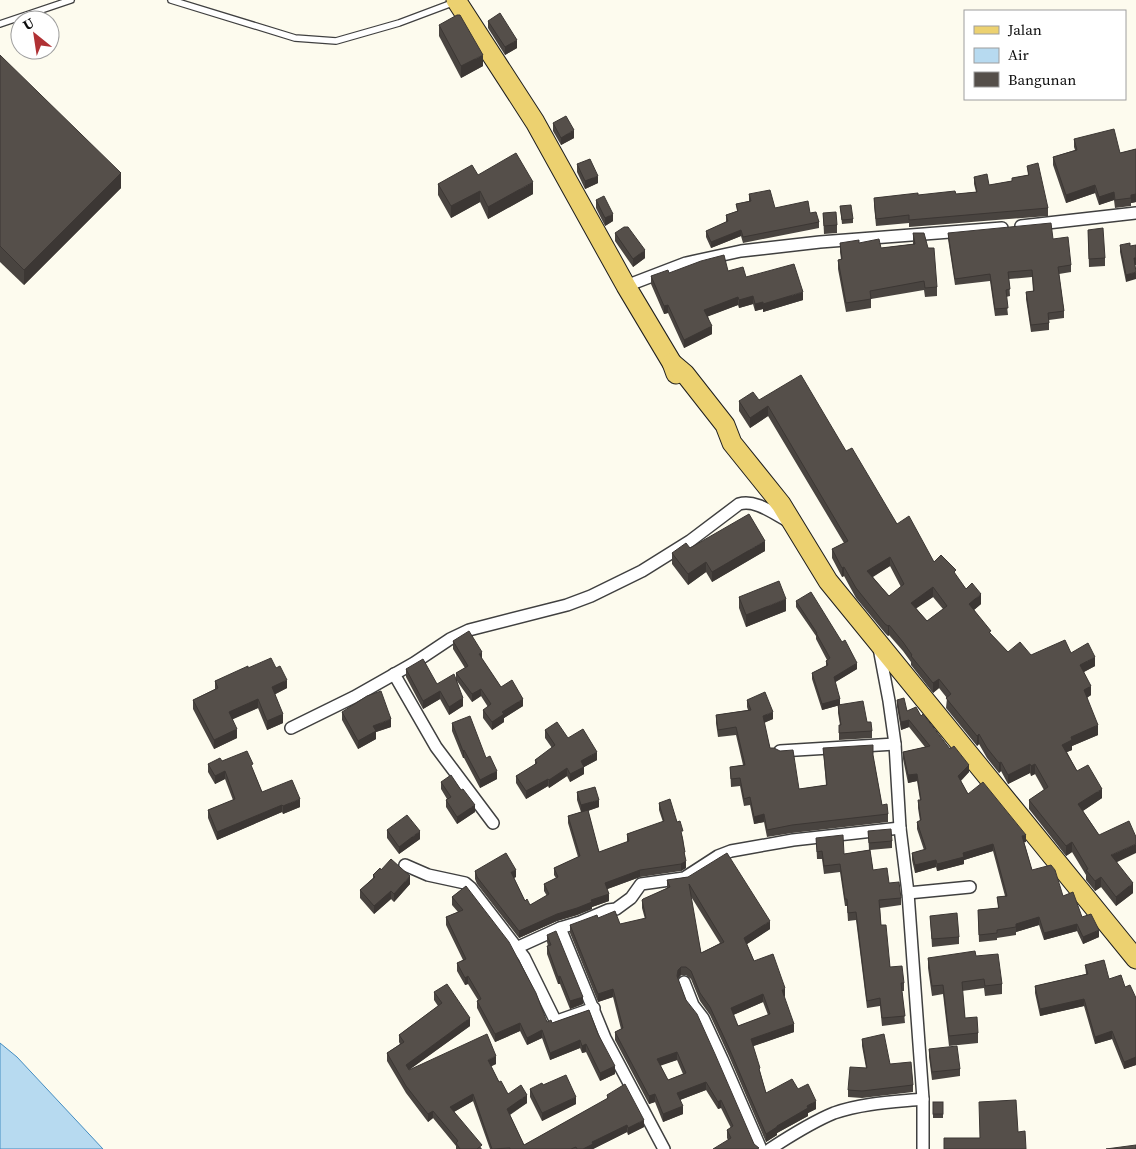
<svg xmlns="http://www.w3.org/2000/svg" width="1136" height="1149" viewBox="0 0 1136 1149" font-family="'Source Serif 4',serif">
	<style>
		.water { fill: #b7daf0; stroke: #458dc1 }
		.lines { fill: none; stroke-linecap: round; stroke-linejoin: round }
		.lane-casing { stroke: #404040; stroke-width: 8 }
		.street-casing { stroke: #404040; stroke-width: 14 }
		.primary-casing { stroke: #1e1e1e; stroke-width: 21 }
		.lane { stroke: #fff; stroke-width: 5.5 }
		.street { stroke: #fff; stroke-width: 11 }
		.primary { stroke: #ecd170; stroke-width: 19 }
		.wall { fill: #494440; fill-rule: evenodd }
		.shaded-wall { fill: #3c3734 }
		.building { fill: #554f4a; stroke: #3c3734; fill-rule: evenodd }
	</style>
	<rect width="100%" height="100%" fill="#fdfbee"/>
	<!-- water -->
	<polygon class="water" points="0,1043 17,1057 103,1149 0,1149"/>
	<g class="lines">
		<defs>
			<g id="lane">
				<polyline points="171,0 295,38 336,41 399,23 455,2"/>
				<polyline points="0,24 71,0"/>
			</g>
			<g id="street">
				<polyline points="1021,226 1136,213"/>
				<polyline points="626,286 686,263 741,251 820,242 1002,228"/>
				<polyline points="879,648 889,701 895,744 900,828 908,893 919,1044 923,1099 923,1149"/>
				<polyline points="394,674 436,747 493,823"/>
				<path d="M291 728 354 697 414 663 450 639 469 630 567 605 591 596 642 571 690 541 739 504C756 499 774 514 790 522"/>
				<polyline points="780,751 895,744"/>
				<polyline points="405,865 428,875 465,883 471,888 524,957 555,1020 557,1021 594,1008"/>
				<polyline points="908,893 970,887"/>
				<polyline points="516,948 560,928"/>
				<polyline points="684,982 693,1005 703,1018 722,1059 761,1149"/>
				<polyline points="664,1149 605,1038 560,928 580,922 608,910 616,909 631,898 641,884 684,878 718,856 731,851 793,840 900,828"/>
				<path d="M770 1149C790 1136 812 1122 834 1113 863 1103 893 1102 923 1099"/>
			</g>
			<g id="primary">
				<polyline points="456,0 535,122 626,286 672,363 676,374"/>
				<polyline points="672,363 685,374 725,425 732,443 781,504 828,581 1136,959"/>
			</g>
		</defs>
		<!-- lane casing -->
		<use href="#lane" class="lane-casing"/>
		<!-- street casing -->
		<use href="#street" class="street-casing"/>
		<!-- primary casing -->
		<use href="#primary" class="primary-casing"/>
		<!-- lane -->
		<use href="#lane" class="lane"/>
		<!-- street -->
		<use href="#street" class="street"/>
		<!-- primary -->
		<use href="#primary" class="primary"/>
	</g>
	<!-- wall -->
	<g class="wall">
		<polygon points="488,21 517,48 505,55 488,28"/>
		<polygon points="439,25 483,66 461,78 439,36"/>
		<polygon points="0,55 121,188 24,285 0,262"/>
		<polygon points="553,123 574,138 561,145 553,131"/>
		<polygon points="1074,139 1120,153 1136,149 1136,202 1131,203 1131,206 1115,208 1114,200 1099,205 1095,193 1066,203 1053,165 1053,157 1075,150 1074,147"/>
		<polygon points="577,164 598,183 585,189 577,172"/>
		<polygon points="1027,166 1048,208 1048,216 909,227 909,223 876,226 874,205 874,198 918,195 956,194 976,192 974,184 974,177 989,185 1012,181 1012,178 1028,175"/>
		<polygon points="478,175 533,194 488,219 480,202 451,218 438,195 438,184"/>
		<polygon points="749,194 775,208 810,213 819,222 819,228 743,243 741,236 711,248 706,237 706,231 726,222 726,215 737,211 736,204 749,201"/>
		<polygon points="596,200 613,221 605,226 596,208"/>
		<polygon points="840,206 853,219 853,223 842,224"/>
		<polygon points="823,213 837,225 837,233 824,234"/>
		<polygon points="1088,230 1105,258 1105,266 1089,267"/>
		<polygon points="615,233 645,258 633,267 615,241"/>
		<polygon points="913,233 937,287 937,296 925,297 924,290 871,299 871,308 846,312 838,269 838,260 841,259 840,252 840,243 859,243 881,248 913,244"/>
		<polygon points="948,233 1053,239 1071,265 1071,272 1059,274 1064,311 1064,318 1049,320 1049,330 1031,332 1026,299 1026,292 1033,291 1032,277 1009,279 1010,296 1006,297 1008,315 995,316 990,281 955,285 948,239"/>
		<polygon points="1120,245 1130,246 1136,265 1135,265 1126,282 1120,252"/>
		<polygon points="728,271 803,300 763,312 763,309 755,311 753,304 739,308 738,305 708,316 712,334 684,348 668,313 664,314 651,284 651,276 669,273"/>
		<path d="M759 400 846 451 897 524 934 562 956 576 966 589 981 604 974 610 991 634 1008 652 1031 655 1071 653 1095 666 1084 672 1091 695 1087 698 1098 735 1072 746V750L1067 752 1077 771 1102 798 1083 811 1117 862 1133 893 1116 906 1101 887 1095 891 1086 880V875L1072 852 1066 856 1029 809V800L1044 790 1035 774 1031 776 1030 773 1008 784 1001 771 999 773 987 758 979 744 977 746 946 708 947 698 939 688 933 693 911 665V662L903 651 889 635 888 636 885 633 856 598 844 576 842 577 832 558V549L844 543 768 416 750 428 739 411V401ZM890 566 901 587 889 596 873 577ZM933 597 943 609 927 621 916 608Z"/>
		<polygon points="690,548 765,551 712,582 706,572 688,585 672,564 672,553"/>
		<polygon points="739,597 786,611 746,627 739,608"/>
		<polygon points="796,601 857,669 835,682 840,705 822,710 812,679 812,673 826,666 826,661 827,660 816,639 816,636 796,607"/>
		<polygon points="453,641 482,659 501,687 523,706 504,718 504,722 492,730 483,718 483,710 488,707 481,696 472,702 457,681 463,706 449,715 440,699 423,709 406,677 406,669 437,684 456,680 456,673 465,668 453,649"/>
		<polygon points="248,668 276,668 287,688 275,694 283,723 267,730 258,708 232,719 237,738 214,749 193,709 193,700 215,689 215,681"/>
		<polygon points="747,700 773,719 764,723 770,748 799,789 826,785 823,748 873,755 882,805 888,814 888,822 792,833 767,837 764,822 754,824 750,805 744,806 740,786 731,787 730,767 743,765 736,735 718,737 716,723 716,715 748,710 747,707"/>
		<polygon points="897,700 907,711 921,716 950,749 969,772 961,781 968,794 1026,842 1024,842 1032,870 1063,896 1082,917 1099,937 1083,944 1077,931 1044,940 1039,925 1016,932 1016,935 997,938 997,940 979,942 978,910 998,908 997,897 1005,896 993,851 964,860 964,864 937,871 936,867 915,873 912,860 912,853 924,850 917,829 917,822 920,821 918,808 918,800 920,800 917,781 908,783 903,759 903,752 925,747 909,727 901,730 897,707"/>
		<polygon points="838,705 867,722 872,731 872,738 839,740 839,725 840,725 838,713"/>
		<polygon points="342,712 391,727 376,732 376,739 358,749 342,720"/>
		<polygon points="452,723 497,779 480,788 464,758 463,758 452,731"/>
		<polygon points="545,730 568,738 597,760 584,767 584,774 570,782 567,776 549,788 548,786 526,799 516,783 516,776 535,765 535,760 552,748 545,738"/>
		<polygon points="222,761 253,770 262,792 300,807 283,814 282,812 217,840 208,818 208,810 233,800 225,779 215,784 208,772 208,764"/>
		<polygon points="441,782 475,812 457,824 446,807 446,800 447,799 441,789"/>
		<polygon points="577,792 599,807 588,811 599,852 627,842 627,834 663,822 659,810 659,803 677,822 683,838 686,868 681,871 640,877 607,889 609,901 592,907 592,909 577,915 557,921 519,938 477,884 475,879 475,871 516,877 514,878 525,901 530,905 547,896 544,891 544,884 556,878 554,875 554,868 578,857 568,823 568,816 581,812 577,800"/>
		<polygon points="387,830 420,839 399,854 387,838"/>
		<polygon points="868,831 892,841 892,848 870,850 873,870 889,883 901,898 901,905 880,908 881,925 890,967 904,983 904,991 902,991 905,1023 882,1026 880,1006 867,1008 856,920 848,921 847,906 845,906 840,872 824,874 822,859 817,859 816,838 844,854 869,850"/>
		<polygon points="381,870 410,884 394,902 391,899 374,914 360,898 360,890 373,878 373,875"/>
		<path d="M688 877 770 929 747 944 754 961 785 996 784 997 794 1032 753 1046 766 1093 798 1089 816 1109 808 1113V1116L777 1133V1135L766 1142 729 1056 710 1015 700 1001 691 979 686 975H681L678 979 686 1000 754 1144 759 1149 728 1140 727 1138V1130L731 1128 721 1108 718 1109 706 1090 680 1100 683 1114 663 1122 655 1102 649 1104 615 1040V1032L621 1029 613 997 598 1002 570 933V925L598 918 620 924 645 919 642 908V900L667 888V880ZM690 895 720 943 701 953ZM763 1002 768 1015 738 1026 733 1015ZM677 1060 683 1074 668 1080 660 1065Z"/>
		<polygon points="466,886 547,1022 552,1023 589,1010 615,1074 600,1081 586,1052 582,1053 580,1048 550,1060 542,1038 527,1045 520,1031 495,1042 477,1008 477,1001 478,1000 468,984 465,985 457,971 457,963 463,960 446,925 446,917 458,912 452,905 452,897"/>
		<polygon points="930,916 959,937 959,944 932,947"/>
		<polygon points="547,935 583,1004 570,1009 560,984 558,984 547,954 547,946 548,946 547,942"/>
		<polygon points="976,956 1002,984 1002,994 985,996 984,988 962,991 965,1018 978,1033 978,1043 949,1046 943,994 932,996 928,968 928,958"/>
		<polygon points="1085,965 1109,979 1125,987 1136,998 1136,1065 1124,1069 1112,1039 1095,1044 1084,1006 1040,1016 1035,993 1035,986 1086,974"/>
		<polygon points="434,992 470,1026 409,1070 496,1064 491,1066 499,1082 508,1094 527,1103 510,1115 524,1145 607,1099 607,1095 644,1127 628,1135 627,1132 593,1149 490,1149 473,1101 454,1112 482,1149 456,1149 456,1146 433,1118 428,1122 406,1093 387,1061 387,1053 400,1044 399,1042 399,1035 438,1006 434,1000"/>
		<polygon points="862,1039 913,1085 913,1092 862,1098 848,1097 848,1090 866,1068 862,1046"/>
		<polygon points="929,1049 960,1069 960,1076 932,1080 929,1057"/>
		<polygon points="543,1085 576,1104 542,1121 530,1097 530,1089"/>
		<rect x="933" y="1102" width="10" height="16"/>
	</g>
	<!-- shaded-wall -->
	<g class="shaded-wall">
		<polygon points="517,40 517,48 505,55 505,47"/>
		<polygon points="483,55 483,66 461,78 461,66"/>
		<polygon points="574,130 574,138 561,145 561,138"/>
		<polygon points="121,173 121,188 24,285 24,270"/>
		<polygon points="598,176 598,183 585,189 585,181"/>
		<polygon points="533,182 533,194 488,219 488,207"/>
		<polygon points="1095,185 1095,193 1066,203 1066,195"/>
		<polygon points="480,191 480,202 451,218 451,206"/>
		<polygon points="1114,192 1114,200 1099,205 1099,197"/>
		<polygon points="1136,194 1136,202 1131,203 1131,195"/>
		<polygon points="613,214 613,221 605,226 605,218"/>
		<polygon points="741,230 741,236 711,248 711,242"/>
		<polygon points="645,250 645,258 633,267 633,259"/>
		<rect x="1134" y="258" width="2" height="7"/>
		<polygon points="1136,272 1136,279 1126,282 1126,275"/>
		<polygon points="803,292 803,300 763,312 763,304"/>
		<polygon points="753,296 753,304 739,308 739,300"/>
		<polygon points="738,297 738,305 704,318 704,310"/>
		<polygon points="763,302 763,309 755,311 755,304"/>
		<polygon points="668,305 668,313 664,314 664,306"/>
		<polygon points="712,326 712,334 684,348 684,340"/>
		<polygon points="768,406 768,416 750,428 750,418"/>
		<polygon points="765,541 765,551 712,582 712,572"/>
		<polygon points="890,557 890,566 867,580 867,571"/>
		<polygon points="706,562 706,572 688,585 688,574"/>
		<polygon points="844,567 844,576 842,577 842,568"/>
		<polygon points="933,587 933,597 911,612 911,603"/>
		<polygon points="981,594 981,604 969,614 969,604"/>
		<polygon points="786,599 786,611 746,627 746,615"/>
		<polygon points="889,625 889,635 888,636 888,626"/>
		<polygon points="482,652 482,660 479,654"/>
		<polygon points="1095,657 1095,666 1080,674 1080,665"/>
		<polygon points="857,663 857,669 834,683 834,677"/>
		<polygon points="939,679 939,688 933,693 933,683"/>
		<polygon points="287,680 287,688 272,696 272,687"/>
		<polygon points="1091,686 1091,695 1084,699 1084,690"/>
		<polygon points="481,689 481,696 472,702 472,694"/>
		<polygon points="440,691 440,699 423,709 423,701"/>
		<polygon points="463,698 463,706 449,715 449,707"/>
		<polygon points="258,699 258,708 229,721 229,712"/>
		<polygon points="523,699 523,706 504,718 504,722 492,730 492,722 502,712"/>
		<polygon points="840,699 840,705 822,710 822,704"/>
		<polygon points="773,712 773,719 763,723 763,716"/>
		<polygon points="283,714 283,723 267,730 267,721"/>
		<polygon points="391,719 391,727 376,732 376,739 358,749 358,741 373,726"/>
		<polygon points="909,720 909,727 901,730 901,722"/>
		<polygon points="1098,725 1098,735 1072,746 1072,750 1062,754 1062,745 1071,737"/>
		<polygon points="237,729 237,738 214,749 214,740"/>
		<polygon points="979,734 979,744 977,746 977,736"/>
		<polygon points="464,750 464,758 463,758 463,751"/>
		<polygon points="597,752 597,760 584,767 584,774 570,782 570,774 581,761"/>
		<polygon points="1001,762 1001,771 999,773 999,763"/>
		<polygon points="1030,764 1030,773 1008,784 1008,775"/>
		<polygon points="1035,764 1035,774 1031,776 1031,766"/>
		<polygon points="969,765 969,772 958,783 958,776"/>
		<polygon points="567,768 567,776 549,788 549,780"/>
		<polygon points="225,771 225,779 215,784 215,776"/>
		<polygon points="497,771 497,779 480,788 480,780"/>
		<polygon points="917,774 917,781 908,783 908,775"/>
		<polygon points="548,779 548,786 526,799 526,791"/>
		<polygon points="1102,789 1102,798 1078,814 1078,804"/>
		<polygon points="300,799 300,807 283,814 283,806"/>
		<polygon points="599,800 599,807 581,813 581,805"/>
		<polygon points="282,805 282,812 217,840 217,832"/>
		<polygon points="475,805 475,812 457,824 457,817"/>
		<polygon points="764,814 764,822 754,824 754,817"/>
		<polygon points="420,831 420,839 399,854 399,847"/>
		<polygon points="1026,835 1026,842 1022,843 1022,836"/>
		<polygon points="1072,842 1072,852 1066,856 1066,846"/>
		<polygon points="993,844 993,851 964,860 964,864 937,871 937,864 963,853"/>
		<polygon points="1136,844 1136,853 1111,865 1111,855"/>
		<polygon points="936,860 936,867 915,873 915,865"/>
		<polygon points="686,861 686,868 681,871 681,864"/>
		<polygon points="516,870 516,877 511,879 511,872"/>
		<polygon points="640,870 640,877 605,890 605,883"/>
		<polygon points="410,876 410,884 394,902 394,894"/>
		<polygon points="1101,877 1101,887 1095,891 1095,881"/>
		<polygon points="1133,883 1133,893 1116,906 1116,897"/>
		<polygon points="391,891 391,899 374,914 374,906"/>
		<polygon points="609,894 609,901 592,907 592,909 577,915 557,921 519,938 519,931 557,914 591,900"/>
		<polygon points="1039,917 1039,925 1016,932 1016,924"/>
		<polygon points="770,921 770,929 744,946 744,938"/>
		<polygon points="1077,924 1077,931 1044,940 1044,933"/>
		<polygon points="1099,930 1099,937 1083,944 1083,937"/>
		<polygon points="681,967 681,975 678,978 677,984 678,970"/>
		<polygon points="468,976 468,984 465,985 465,978"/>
		<polygon points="560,976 560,984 558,984 558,977"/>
		<polygon points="785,988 785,996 782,997 782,990"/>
		<polygon points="613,989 613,997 598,1002 598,994"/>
		<polygon points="763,994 763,1002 731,1016 731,1008"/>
		<polygon points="583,997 583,1004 570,1009 570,1001"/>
		<polygon points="1084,999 1084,1006 1040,1016 1040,1009"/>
		<polygon points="470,1018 470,1026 406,1072 406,1065"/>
		<polygon points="520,1023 520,1031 495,1042 495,1034"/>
		<polygon points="794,1024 794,1032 751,1047 751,1039"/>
		<polygon points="542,1030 542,1038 527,1045 527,1038"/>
		<polygon points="1112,1031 1112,1039 1095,1044 1095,1037"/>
		<polygon points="580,1040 580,1048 550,1060 550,1053"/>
		<polygon points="586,1044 586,1052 582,1053 582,1046"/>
		<polygon points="677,1052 677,1060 657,1067 657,1059"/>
		<polygon points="496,1056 496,1064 488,1068 488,1060"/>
		<polygon points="1136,1057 1136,1065 1124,1069 1124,1062"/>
		<polygon points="615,1066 615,1074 600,1081 600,1073"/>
		<polygon points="706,1082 706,1090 677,1101 677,1093"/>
		<polygon points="473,1094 473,1101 450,1114 450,1107"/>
		<polygon points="655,1094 655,1102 649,1104 649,1096"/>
		<polygon points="527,1095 527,1103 507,1116 507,1109"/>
		<polygon points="576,1097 576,1104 542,1121 542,1113"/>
		<polygon points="721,1100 721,1108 718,1109 718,1102"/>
		<polygon points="816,1101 816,1109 808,1113 808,1116 777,1133 777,1135 766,1142 766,1134 777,1126 807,1106"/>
		<polygon points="683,1106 683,1114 663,1122 663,1114"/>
		<polygon points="433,1111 433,1118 428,1122 428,1114"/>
		<polygon points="644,1120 644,1127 628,1135 628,1128"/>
		<polygon points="627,1125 627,1132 593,1149 583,1149 592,1142"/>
	</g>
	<!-- building -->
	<g class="building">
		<polygon points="500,13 517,40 505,47 488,21"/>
		<polygon points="457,15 460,15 483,55 461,66 439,25"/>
		<polygon points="0,55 121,173 24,270 0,246"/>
		<polygon points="566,116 574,130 561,138 553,123"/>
		<polygon points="1114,129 1120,153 1136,149 1136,194 1131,195 1131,198 1115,200 1114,192 1099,197 1095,185 1066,195 1053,157 1077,150 1074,139"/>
		<polygon points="516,153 533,182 488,207 480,191 451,206 438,184 472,165 478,175"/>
		<polygon points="590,159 598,176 585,181 577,164"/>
		<polygon points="1038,163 1048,208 909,220 909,215 876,219 874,198 918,193 918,195 955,191 956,194 977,192 974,177 987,174 989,185 1012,181 1012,178 1029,175 1027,166"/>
		<polygon points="770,190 775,208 808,201 810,213 816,212 819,222 743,237 741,230 711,242 706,231 728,221 726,215 738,211 736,204 751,201 749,194"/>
		<polygon points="604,196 613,214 605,218 596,200"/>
		<polygon points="851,205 853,219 842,220 840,206"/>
		<polygon points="836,212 837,225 824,226 823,213"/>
		<polygon points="1051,223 1053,239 1068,237 1071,265 1058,267 1064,311 1048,313 1049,323 1031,325 1026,292 1034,291 1032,270 1008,272 1010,289 1006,290 1008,308 995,309 990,274 955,279 948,233"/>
		<polygon points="624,227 628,227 645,250 633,259 615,233"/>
		<polygon points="1103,228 1105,258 1089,259 1088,230"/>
		<polygon points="913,233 924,233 928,248 934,248 937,287 925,288 924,281 870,291 871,299 846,303 838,260 842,259 840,243 859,240 859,243 879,239 881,248 915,244"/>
		<polygon points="1130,243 1130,246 1136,245 1136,258 1134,258 1136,272 1126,275 1120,245"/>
		<polygon points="724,255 728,271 743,267 746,277 794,264 803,292 763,304 763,302 755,304 753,296 739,300 738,297 704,310 712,326 684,340 668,305 664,306 651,276 668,270 669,273 701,261"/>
		<path d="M801 375 846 451 852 448 897 524 909 516 934 562 941 555 956 570 954 572 966 589 972 583 981 594 969 604 991 631 989 632 1008 652 1020 642 1031 655 1065 640 1071 653 1088 643 1095 657 1080 665 1091 686 1084 690 1098 725 1071 737 1072 740 1062 745 1077 771 1088 765 1102 789 1078 804 1099 835 1129 821 1136 837V844L1111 855 1133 883 1116 897 1101 877 1095 881 1086 870 1088 869 1072 842 1066 846 1029 800 1048 787 1035 764 1031 766 1030 764 1008 775 1001 762 999 763 987 748 979 734 977 736 946 698 951 694 939 679 933 683 911 656 912 655 903 642 889 625 888 626 885 624 856 588 844 567 842 568 832 549 848 541 768 406 750 418 739 401 753 392 759 400ZM890 557 904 584 889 596 867 571ZM933 587 947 606 927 621 911 603Z"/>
		<polygon points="749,514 765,541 712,572 706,562 688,574 672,553 686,543 690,548"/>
		<polygon points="779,581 786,599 746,615 739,597"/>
		<polygon points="811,592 842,642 845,640 857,663 834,677 840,699 822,704 812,673 828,665 826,661 830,658 816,633 817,633 796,601"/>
		<polygon points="469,631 482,652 479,654 501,687 512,680 523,699 502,712 504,714 492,722 483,710 491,704 481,689 472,694 456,673 468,666 453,641"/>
		<polygon points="271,658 276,668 280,666 287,680 272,687 283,714 267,721 258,699 229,712 237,729 214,740 193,700 218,688 215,681 248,666 248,668"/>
		<polygon points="423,659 437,684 454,674 463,698 449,707 440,691 423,701 406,669"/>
		<polygon points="381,691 391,719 373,726 376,731 358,741 342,712 367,696"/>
		<polygon points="765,692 773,712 763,716 770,748 774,748 780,751 793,750 799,789 827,785 823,748 873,745 873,755 882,805 887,804 888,814 792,825 767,830 764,814 754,817 750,797 744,799 740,778 731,779 730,767 745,765 736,727 718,730 716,715 751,710 747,700"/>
		<polygon points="904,698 907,711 916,707 921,716 923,714 950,749 954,746 969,765 958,776 968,794 983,782 1026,835 1022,836 1032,870 1051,865 1055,870 1063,896 1073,892 1082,917 1091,914 1099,930 1083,937 1077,924 1044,933 1039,917 1016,924 1016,927 997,930 997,933 979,935 978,910 999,908 997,897 1007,896 993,844 963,853 964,857 937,864 936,860 915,865 912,853 926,849 917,822 921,820 918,800 921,800 917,774 908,775 903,752 930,746 909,720 901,722 897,700"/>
		<polygon points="863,701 867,722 871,722 872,731 839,733 839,725 841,725 838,705"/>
		<polygon points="470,716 486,758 490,756 497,771 480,780 464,750 463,751 452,723"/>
		<polygon points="557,722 568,738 583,729 597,752 581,761 584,767 570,774 567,768 549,780 548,779 526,791 516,776 537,763 535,760 555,745 545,730"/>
		<polygon points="247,751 253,764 251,765 262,792 292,780 300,799 283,806 282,805 217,832 208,810 235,799 225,771 215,776 208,764 220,758 222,761"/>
		<polygon points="451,775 461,790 463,789 475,805 457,817 446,800 451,797 441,782"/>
		<polygon points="595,787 599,800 581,805 577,792"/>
		<polygon points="670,799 677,822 680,821 683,831 681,831 685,852 684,852 686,861 681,864 640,870 605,883 609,894 591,900 592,902 577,908 557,914 519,931 477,877 475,871 506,853 516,870 511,872 525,901 527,899 530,905 549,894 544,884 558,877 554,868 580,856 568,816 588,810 599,852 629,841 627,834 664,821 659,803"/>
		<polygon points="407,815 420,831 399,847 387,830"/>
		<polygon points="891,829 892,841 869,843 868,831"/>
		<polygon points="843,835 844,854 870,850 873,870 887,868 889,883 899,882 901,898 879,900 881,925 886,925 890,967 902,966 904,983 901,983 905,1016 882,1018 880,998 867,1001 856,912 848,913 847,899 845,899 840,864 824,866 822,851 817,852 816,838"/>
		<path d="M727 853 770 921 744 938 754 961 773 954 785 988 782 990 794 1024 751 1039 760 1068 759 1069 766 1093 792 1079 798 1089 808 1084 816 1101 807 1106 808 1108 777 1126V1127L766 1134 729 1048 710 1007 700 993 691 971 686 967H681L678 970 677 976 686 1000 697 1014 715 1054 754 1144 759 1148 757 1149H713L731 1138 727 1130 733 1126 721 1100 718 1102 706 1082 677 1093 683 1106 663 1114 655 1094 649 1096 615 1032 623 1028 613 989 598 994 570 925 597 915 598 918 615 911 620 924 646 918 642 900 643 899 670 887 667 880 688 877ZM689 884 724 942 701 953ZM763 994 770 1014 738 1026 731 1008ZM677 1052 686 1073 668 1080 657 1059Z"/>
		<polygon points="391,859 410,876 394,894 391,891 374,906 360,890 375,877 373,875 380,868 381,870"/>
		<polygon points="466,886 509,942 536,993 547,1022 551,1020 552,1023 589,1010 598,1034 615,1066 600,1073 586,1044 582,1046 580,1040 550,1053 542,1030 527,1038 520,1023 495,1034 477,1001 481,999 479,995 468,976 465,978 457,963 466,959 446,917 463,910 452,897"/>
		<polygon points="957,913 959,937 932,939 930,916"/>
		<polygon points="556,931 583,997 570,1001 560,976 558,977 547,946 551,945 547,935"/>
		<polygon points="975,951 976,956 998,954 1002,984 985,986 984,979 962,982 965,1018 977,1017 978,1033 949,1036 943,985 932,986 928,958"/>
		<polygon points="1104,960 1109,979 1121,975 1125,987 1130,985 1136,998 1136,1057 1124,1062 1112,1031 1095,1037 1084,999 1040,1009 1035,986 1088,974 1085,965"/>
		<polygon points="447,984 470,1018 406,1065 409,1070 487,1034 496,1056 488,1060 499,1082 501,1081 508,1094 521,1085 527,1095 507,1109 524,1145 608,1098 607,1095 625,1084 644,1120 628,1128 627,1125 592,1142 593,1144 583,1149 577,1149 576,1147 571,1149 510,1149 510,1148 492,1149 473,1094 450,1107 482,1145 477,1149 460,1149 456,1143 458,1141 433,1111 428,1114 406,1086 387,1053 404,1042 399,1035 442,1003 434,992"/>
		<polygon points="884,1034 890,1064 911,1062 913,1085 862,1091 848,1090 850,1067 867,1068 862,1039"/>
		<polygon points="957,1046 960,1069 932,1072 929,1049"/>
		<polygon points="566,1075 576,1097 542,1113 530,1089 542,1083 543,1085"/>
		<polygon points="1016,1100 1018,1132 1025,1131 1026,1149 944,1149 944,1138 980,1138 979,1102"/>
		<rect x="933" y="1102" width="10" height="12"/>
		<polygon points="1136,1145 1136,1149 1106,1149"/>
	</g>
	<!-- legend -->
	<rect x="964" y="10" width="162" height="90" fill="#ffffff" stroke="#9e9e9e"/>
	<rect x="974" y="26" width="25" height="8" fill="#ecd170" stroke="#9e9e9e"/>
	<text x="1008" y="35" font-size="15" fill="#0d0d0d">Jalan</text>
	<rect x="974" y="48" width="25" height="15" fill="#b7daf0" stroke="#9e9e9e"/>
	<text x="1008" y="60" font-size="15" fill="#0d0d0d">Air</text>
	<rect x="974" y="72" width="25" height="15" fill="#554f4a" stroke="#9e9e9e"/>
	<text x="1008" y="85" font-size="15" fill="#0d0d0d">Bangunan</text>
	<!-- north arrow -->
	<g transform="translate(35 35) rotate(330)"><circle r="24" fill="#ffffff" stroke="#9e9e9e"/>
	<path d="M0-4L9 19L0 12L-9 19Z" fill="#b03134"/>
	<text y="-8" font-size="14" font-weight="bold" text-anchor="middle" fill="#0d0d0d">U</text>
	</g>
</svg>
